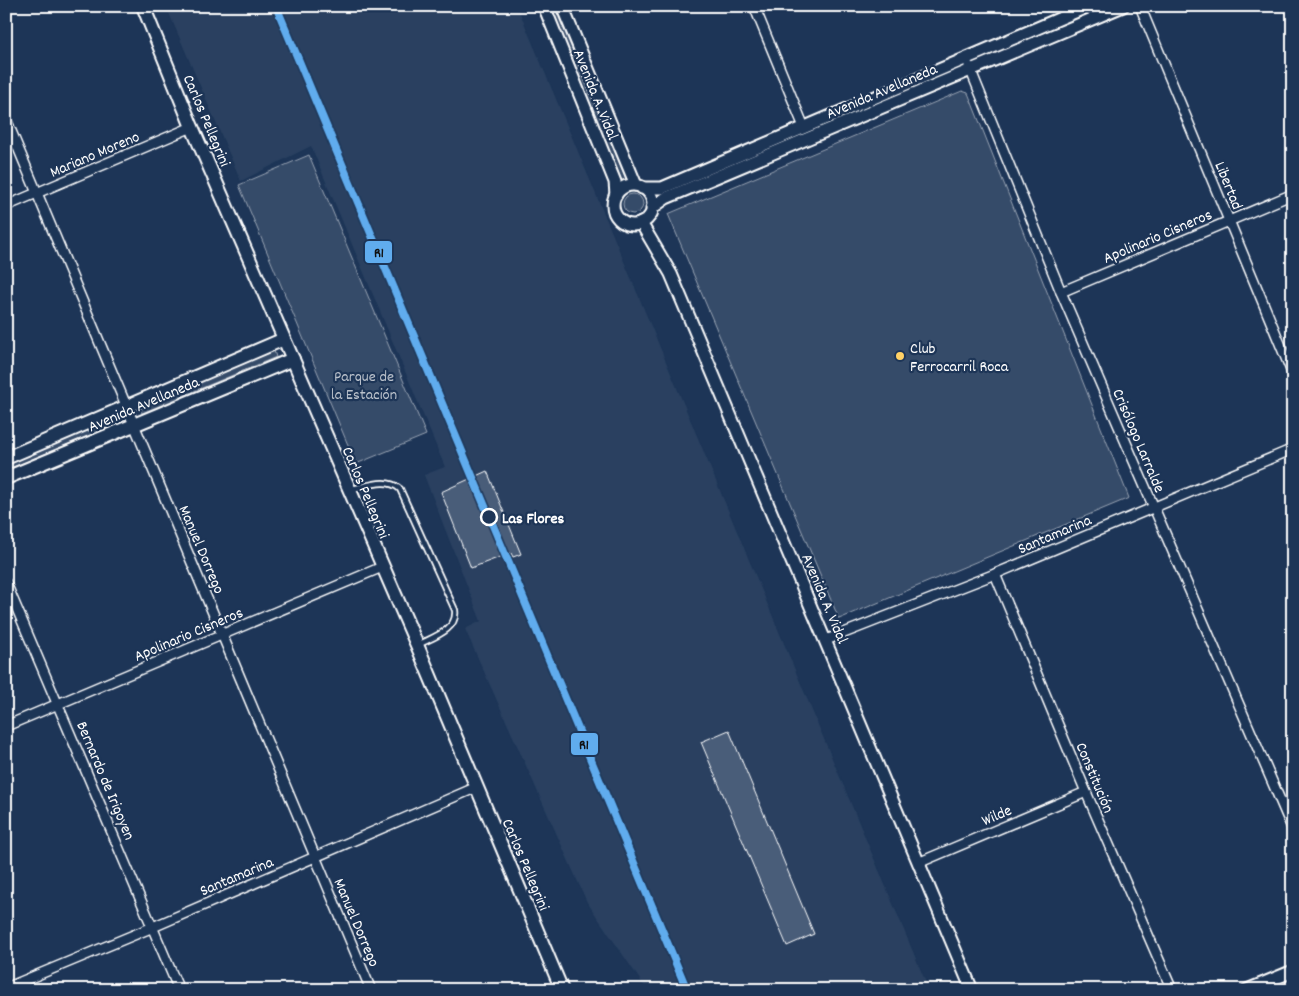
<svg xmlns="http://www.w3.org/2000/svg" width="1299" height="996" viewBox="0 0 1299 996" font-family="Dekko,sans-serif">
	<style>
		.built { fill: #2a4161 }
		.green { fill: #364b69; stroke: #9aa5b4 }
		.building { fill: #4a5d79; stroke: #fff }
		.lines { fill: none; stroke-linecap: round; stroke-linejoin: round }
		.service-casing { stroke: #fff; stroke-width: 8 }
		.minor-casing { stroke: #fff; stroke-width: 12 }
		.tertiary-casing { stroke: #fff; stroke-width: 15 }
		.secondary-casing { stroke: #fff; stroke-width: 16 }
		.service { stroke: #1d3557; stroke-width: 4.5 }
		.minor { stroke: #1d3557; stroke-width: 9 }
		.tertiary { stroke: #1d3557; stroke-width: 11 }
		.secondary { stroke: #1d3557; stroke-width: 12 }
		.rail-1-casing { stroke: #1d3557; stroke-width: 11 }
		.rail-1 { stroke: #60acee; stroke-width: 8 }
		.poi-dot { fill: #ffd166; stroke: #1d3557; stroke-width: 2 }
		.stop-dot { fill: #1d3557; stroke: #fff; stroke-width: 2.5 }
		.labels { text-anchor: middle; stroke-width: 4.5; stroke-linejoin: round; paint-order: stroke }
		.street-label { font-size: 16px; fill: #fff; stroke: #1d3557 }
		.poi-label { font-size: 16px; fill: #fff; stroke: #1d3557; text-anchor: start }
		.park-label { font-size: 16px; fill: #b9c0ca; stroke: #1d3557 }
		.stop-label { font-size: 16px; font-weight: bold; fill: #fff; stroke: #1d3557; text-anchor: start }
		.line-badge { stroke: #1d3557; stroke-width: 2 }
		.pale-badge-label { font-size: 14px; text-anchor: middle; font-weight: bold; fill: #111 }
	</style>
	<rect width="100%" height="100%" fill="#1d3557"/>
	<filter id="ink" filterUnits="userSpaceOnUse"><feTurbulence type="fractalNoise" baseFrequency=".02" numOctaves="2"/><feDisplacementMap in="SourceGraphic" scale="10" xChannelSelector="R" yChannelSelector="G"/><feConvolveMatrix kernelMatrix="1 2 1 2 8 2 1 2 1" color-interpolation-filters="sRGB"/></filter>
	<g filter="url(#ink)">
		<!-- built -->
		<polygon class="built" points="166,6 517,6 929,990 647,990 587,902 465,629 481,621 424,475 445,467 311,146 241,181"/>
		<!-- green -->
		<g class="green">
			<polygon points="549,6 554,6 626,179 622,181"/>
			<polygon points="1097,6 1113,6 989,58 987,52"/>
			<polygon points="962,91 968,93 1129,498 839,619 668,214"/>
			<polygon points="309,155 426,435 356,464 239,185"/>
			<circle cx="633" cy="204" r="10"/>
			<polygon points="274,351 276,357 142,413 139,407"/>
			<polygon points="112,419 115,425 6,470 6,463"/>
		</g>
		<!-- building -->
		<g class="building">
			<polygon points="487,471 521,554 513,557 511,553 471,568 441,492"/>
			<polygon points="729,730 814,934 787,946 701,742"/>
		</g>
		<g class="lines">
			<defs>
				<path id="service" d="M352 489C368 486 387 477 400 489L455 610C458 630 433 637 418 645"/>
				<g id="minor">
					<polyline points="754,6 804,127"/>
					<polyline points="1140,6 1293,375"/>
					<polyline points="969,66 1061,292 1293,830"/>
					<polyline points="6,119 371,990"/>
					<polyline points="6,206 192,127"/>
					<polyline points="1061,292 1293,194"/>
					<polyline points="995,574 1086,792 1172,990"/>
					<polyline points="6,583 179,990"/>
					<polyline points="826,640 995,574 1293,449"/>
					<polyline points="6,726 382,567"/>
					<polyline points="918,863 1086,792"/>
					<polyline points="6,988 153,927 477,787"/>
				</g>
				<g id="tertiary">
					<polyline points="544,6 615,182 616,195"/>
					<polyline points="562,6 636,185"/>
					<circle cx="633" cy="205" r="20"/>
					<polyline points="642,188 662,188 1089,6"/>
					<polyline points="652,208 666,198 1123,6"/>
					<polyline points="641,223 671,274 972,990"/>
					<polyline points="1247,990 1293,971"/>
				</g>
				<g id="secondary">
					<polyline points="143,6 192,127 417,645 562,990"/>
					<polyline points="6,458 284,339"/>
					<polyline points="6,478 293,359"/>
				</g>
			</defs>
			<!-- service casing -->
			<use href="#service" class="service-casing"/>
			<!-- minor casing -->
			<use href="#minor" class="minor-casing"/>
			<!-- tertiary casing -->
			<use href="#tertiary" class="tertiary-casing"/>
			<!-- secondary casing -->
			<use href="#secondary" class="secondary-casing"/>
			<!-- service -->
			<use href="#service" class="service"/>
			<!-- minor -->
			<use href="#minor" class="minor"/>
			<!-- tertiary -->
			<use href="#tertiary" class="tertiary"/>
			<!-- secondary -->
			<use href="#secondary" class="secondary"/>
			<defs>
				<polyline id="rail-1" points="276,6 687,990"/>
			</defs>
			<!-- rail-1 casing -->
			<use href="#rail-1" class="rail-1-casing"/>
			<!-- rail-1 -->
			<use href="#rail-1" class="rail-1"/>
		</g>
	</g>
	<!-- markers -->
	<circle class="poi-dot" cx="900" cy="356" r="5"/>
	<circle class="stop-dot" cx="489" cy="517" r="8"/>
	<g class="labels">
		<!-- street labels -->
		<g class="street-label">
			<text transform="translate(881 90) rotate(-23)" y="6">Avenida Avellaneda</text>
			<text transform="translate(597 94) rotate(68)" y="6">Avenida A. Vidal</text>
			<text transform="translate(208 120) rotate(67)" y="6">Carlos Pellegrini</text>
			<text transform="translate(94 153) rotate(-23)" y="6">Mariano Moreno</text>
			<text transform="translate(1230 185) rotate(68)" y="6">Libertad</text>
			<text transform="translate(1157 235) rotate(-23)" y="6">Apolinario Cisneros</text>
			<text transform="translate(143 403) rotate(-23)" y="6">Avenida Avellaneda</text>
			<text transform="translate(1140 440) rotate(67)" y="6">Crisólogo Larralde</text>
			<text transform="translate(367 492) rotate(67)" y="6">Carlos Pellegrini</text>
			<text transform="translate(1054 533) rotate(-23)" y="6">Santamarina</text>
			<text transform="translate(203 549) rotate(67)" y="6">Manuel Dorrego</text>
			<text transform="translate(826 598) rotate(67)" y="6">Avenida A. Vidal</text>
			<text transform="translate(188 633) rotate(-23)" y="6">Apolinario Cisneros</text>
			<text transform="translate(1096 777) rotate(67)" y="6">Constitución</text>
			<text transform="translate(107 780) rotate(67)" y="6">Bernardo de Irigoyen</text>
			<text transform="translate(996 814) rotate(-23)" y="6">Wilde</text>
			<text transform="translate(527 864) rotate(67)" y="6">Carlos Pellegrini</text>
			<text transform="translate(236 875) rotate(-23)" y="6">Santamarina</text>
			<text transform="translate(358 922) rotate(67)" y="6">Manuel Dorrego</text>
		</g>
		<!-- poi labels -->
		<g class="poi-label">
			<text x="910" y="353">Club<tspan x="910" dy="18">Ferrocarril Roca</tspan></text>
		</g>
		<!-- park labels -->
		<g class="park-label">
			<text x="364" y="381">Parque de<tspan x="364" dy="18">la Estación</tspan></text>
		</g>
		<!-- stop labels -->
		<g class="stop-label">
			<text x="502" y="523">Las Flores</text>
		</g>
	</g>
	<g class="line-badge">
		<rect x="364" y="240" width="29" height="24" rx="5" fill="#60acee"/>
		<rect x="570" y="732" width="29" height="24" rx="5" fill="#60acee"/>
	</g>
	<g class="pale-badge-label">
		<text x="379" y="257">R1</text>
		<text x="584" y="749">R1</text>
	</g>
	<!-- margin -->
	<rect width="1299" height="996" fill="none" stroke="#1d3557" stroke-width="25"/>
	<rect x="12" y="12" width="1274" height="971" fill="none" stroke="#fff" stroke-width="2" filter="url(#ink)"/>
</svg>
